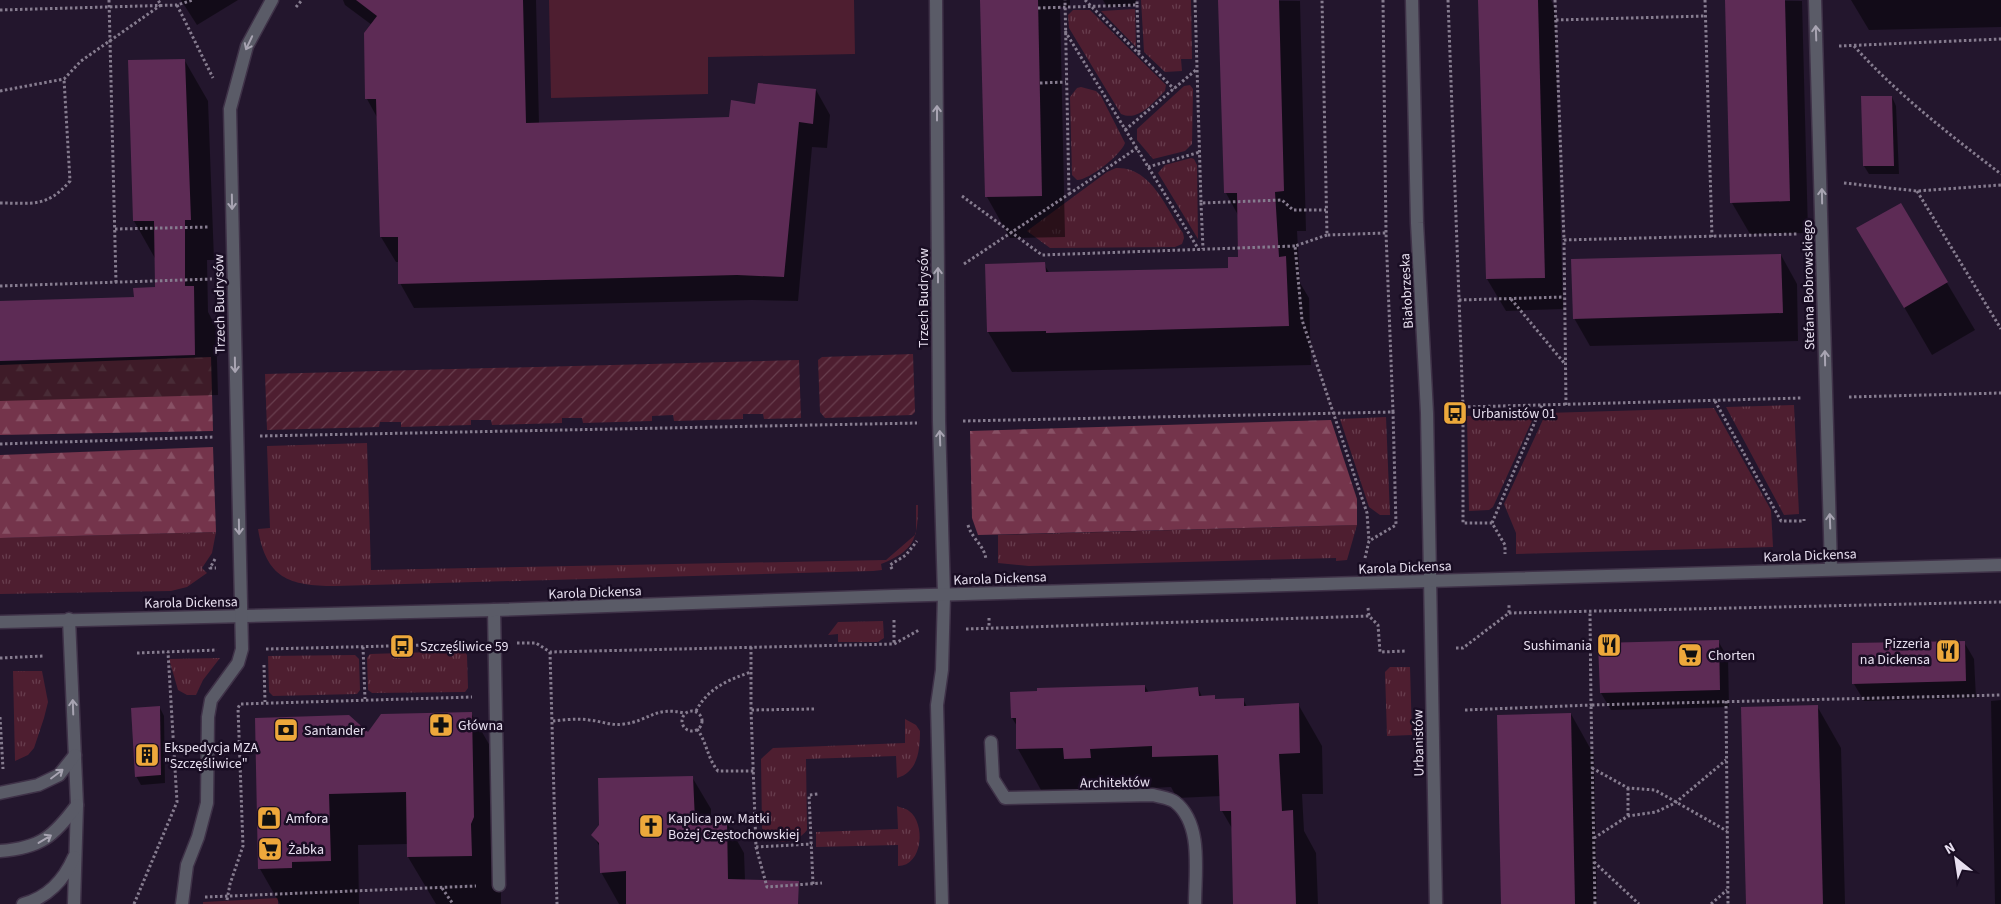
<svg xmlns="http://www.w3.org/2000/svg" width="2001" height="904" viewBox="0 0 2001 904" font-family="'Source Sans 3',sans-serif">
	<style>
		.grass { fill: url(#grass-tufts) }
		.forest { fill: url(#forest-firs) }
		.park { fill: #4e1e30 }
		.garden { fill: url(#garden-furrows) }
		.shadow { fill: #0007 }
		.building { fill: #5d2b55 }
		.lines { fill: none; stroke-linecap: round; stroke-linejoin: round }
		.minor-casing { stroke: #3f3248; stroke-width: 15 }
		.path { stroke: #867c8f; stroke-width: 3; stroke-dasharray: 2.5 2.5; stroke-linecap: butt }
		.minor { stroke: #5a5b67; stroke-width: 12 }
		.oneway { stroke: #a8a4b2 }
		.labels { text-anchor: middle; stroke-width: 5; stroke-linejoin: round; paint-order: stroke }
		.street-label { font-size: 14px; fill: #e8e0f0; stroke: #190d23 }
		.poi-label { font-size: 14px; fill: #e8e0f0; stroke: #190d23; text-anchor: start }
	</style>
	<defs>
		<pattern id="grass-tufts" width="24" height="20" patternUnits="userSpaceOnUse" patternTransform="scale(1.25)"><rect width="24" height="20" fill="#4e1e30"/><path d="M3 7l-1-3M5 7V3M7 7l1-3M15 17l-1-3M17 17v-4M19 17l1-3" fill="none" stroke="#683e4e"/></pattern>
		<pattern id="forest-firs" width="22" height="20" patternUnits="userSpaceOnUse" patternTransform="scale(1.25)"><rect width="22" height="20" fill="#74344b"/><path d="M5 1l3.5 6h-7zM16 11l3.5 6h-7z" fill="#885165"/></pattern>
		<pattern id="garden-furrows" width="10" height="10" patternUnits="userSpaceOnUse" patternTransform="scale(1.25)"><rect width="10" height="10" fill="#4e1e30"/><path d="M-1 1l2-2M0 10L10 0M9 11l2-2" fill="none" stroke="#683e4e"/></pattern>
	</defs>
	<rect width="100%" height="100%" fill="#23162d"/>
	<!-- grass -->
	<g class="grass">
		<polygon points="1141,0 1191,0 1192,59 1181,59 1182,71 1165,72 1144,52"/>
		<polygon points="1135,9 1136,47 1101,11"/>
		<path d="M1073 10H1090L1166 85 1165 91C1153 102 1139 122 1121 114L1069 28 1068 15Z"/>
		<polygon points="1190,85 1193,89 1192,144 1185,151 1153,159 1137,140 1137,129 1184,86"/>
		<path d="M1081 87 1096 91 1101 96 1125 143C1121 155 1089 180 1077 180L1072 175 1070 97 1077 88Z"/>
		<polygon points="1191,158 1194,159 1197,165 1198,239 1158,173 1165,165"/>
		<path d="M1116 168C1151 166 1166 208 1183 233L1184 238 1182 244 1175 247 1050 248 1027 231 1107 172Z"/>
		<polygon points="1794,405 1799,514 1784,515 1726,407"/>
		<polygon points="1714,408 1771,510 1773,547 1516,554 1516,533 1504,504 1546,413"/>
		<polygon points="1535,414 1493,507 1489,510 1469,511 1467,416"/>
		<polygon points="1386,417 1390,515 1380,515 1369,507 1340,419"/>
		<path d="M367 443 371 570 886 560 916 534V505H918C918 539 914 551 881 564L882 570 873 571 335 586C289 586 266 578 258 529L270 528 267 446Z"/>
		<polygon points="1357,525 1347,560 1336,561 1336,558 1029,566 998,563 998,535"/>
		<polygon points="216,532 212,553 202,568 207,573 187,587 171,591 0,594 0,538"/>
		<polygon points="883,621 884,638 878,642 838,642 838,634 828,635 838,622"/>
		<polygon points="464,651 467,655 468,688 465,692 372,693 368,690 367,658 370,654"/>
		<polygon points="355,655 359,659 360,690 357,694 273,696 269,692 268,656"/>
		<polygon points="220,658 203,680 196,695 187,695 178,690 169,659"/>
		<polygon points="1390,667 1410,667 1412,735 1387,736 1385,672"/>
		<polygon points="13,671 42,671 48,702 44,718 34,748 28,755 15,761"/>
		<path d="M905 719 916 725 920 731C920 750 918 772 897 778L896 756 806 759 807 830C795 846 771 846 762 828L761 759 773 748 905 743Z"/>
		<path d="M897 806C901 808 906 808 909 811 926 823 923 866 898 866V845L816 847V832L898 829Z"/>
	</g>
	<!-- forest -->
	<g class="forest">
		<polygon points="211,357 213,431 0,435 0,365"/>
		<polygon points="1331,420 1357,499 1357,525 978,535 972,518 970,431"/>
		<polygon points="213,447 216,532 0,538 0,455"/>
	</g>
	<!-- park -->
	<g class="park">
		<polygon points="549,0 854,0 855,54 708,57 708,94 551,98"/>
		<polygon points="278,898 278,904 203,904 203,902"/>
	</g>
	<!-- garden -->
	<g class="garden">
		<polygon points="913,354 915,412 912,415 825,418 820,412 818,360 822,357"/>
		<polygon points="799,360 801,418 764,419 763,414 743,414 743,419 674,421 673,415 652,416 652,421 583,423 582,418 562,418 562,423 492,425 491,420 471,420 471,425 401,427 401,422 380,422 379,427 267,430 265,374"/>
	</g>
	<!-- shadow -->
	<g class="shadow">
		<polygon points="181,0 238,0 197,25"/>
		<polygon points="343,0 536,0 539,124 730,119 756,105 816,90 830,115 827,148 812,147 798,301 752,300 414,308 400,283 400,262 396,262 381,237 378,119 367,99 372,25 345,5"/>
		<polygon points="983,0 1070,0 1070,7 1060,7 1065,237 1010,238 987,197"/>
		<polygon points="1103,0 1136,0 1136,6 1107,7"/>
		<polygon points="1219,0 1300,1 1306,231 1297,231 1300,283 1309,298 1311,365 1012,372 988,332 987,265 1044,264 1050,274 1230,269 1240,258 1238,215 1226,193"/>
		<polygon points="1479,0 1551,0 1555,8 1563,309 1506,311 1487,279"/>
		<polygon points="1726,0 1802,1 1808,233 1750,234 1732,203"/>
		<polygon points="1851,0 2001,0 2001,27 1869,30"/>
		<polygon points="185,61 208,101 214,260 207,260 208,312 216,327 218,395 0,401 0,302 135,298 157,288 156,260 134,221 130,62"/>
		<polygon points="1892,97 1896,106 1899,174 1869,174 1864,166"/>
		<polygon points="1781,255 1797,284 1798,341 1590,346 1574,318"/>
		<polygon points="1886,276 1947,283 1975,330 1932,355"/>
		<polygon points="1718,641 1728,658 1729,707 1611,710 1601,693"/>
		<polygon points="1964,642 1974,659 1976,698 1864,701 1854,684 1853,644"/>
		<polygon points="1145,686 1149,693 1198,688 1202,697 1214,697 1216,700 1243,699 1247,707 1298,704 1322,746 1323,794 1302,794 1304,831 1316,853 1318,904 1235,904 1233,830 1222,811 1221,796 1177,798 1171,787 1113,790 1089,800 1082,789 1041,790 1018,749 1017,726 1012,718"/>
		<polygon points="2001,700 2001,904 1995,904 1991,701"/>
		<polygon points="1817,706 1841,748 1845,904 1747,904"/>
		<polygon points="160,708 164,716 165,783 141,785 136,776"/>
		<polygon points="471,713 501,765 501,904 436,904 408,857 408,844 358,845 359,904 280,904 260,869 256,719 368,733"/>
		<polygon points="1571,714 1594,755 1597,904 1502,904"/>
		<polygon points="692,777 711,809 711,821 726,821 744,853 745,880 769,904 619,904 601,872 601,849 593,835"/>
	</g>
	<!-- building -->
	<g class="building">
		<polygon points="356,0 523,0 526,123 729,117 731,100 755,104 758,83 816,89 813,124 799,122 784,277 737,275 398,284 398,237 380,237 376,99 365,99 364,33 377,16"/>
		<polygon points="980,0 1038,0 1042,196 985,197"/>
		<polygon points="1218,0 1279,0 1284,191 1275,192 1279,257 1286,256 1289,326 1046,333 1046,331 987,332 985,264 1045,262 1046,272 1228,268 1228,257 1238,257 1237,193 1224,193"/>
		<polygon points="1478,0 1538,0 1545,278 1486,279"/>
		<polygon points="1725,0 1785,0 1790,201 1730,203"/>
		<polygon points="185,59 191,220 185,220 185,286 194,286 195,355 0,361 0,301 134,297 133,288 155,287 154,221 133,221 128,60"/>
		<polygon points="1861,96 1892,96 1894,166 1863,166"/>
		<polygon points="1901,203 1948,282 1904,308 1856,228"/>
		<polygon points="1781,254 1783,313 1573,319 1571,259"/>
		<polygon points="1719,640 1720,690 1600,693 1598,643"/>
		<polygon points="1965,641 1966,681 1852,684 1852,643"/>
		<polygon points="1145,685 1145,692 1198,687 1199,696 1215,695 1215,699 1244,698 1244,706 1299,703 1300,753 1279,754 1282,811 1293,810 1296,904 1233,904 1231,811 1220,811 1218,755 1152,757 1152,746 1090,749 1091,758 1064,759 1063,748 1016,749 1016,718 1011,718 1010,692 1037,691 1037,688"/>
		<polygon points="1818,705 1823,904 1746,904 1741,707"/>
		<polygon points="160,706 161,775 135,777 131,708"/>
		<polygon points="472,712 474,817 471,824 472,856 407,857 406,792 329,794 331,861 292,862 292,868 258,869 255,718 349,715 368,732 381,714"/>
		<polygon points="1571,713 1575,904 1501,904 1497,715"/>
		<polygon points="693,776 695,821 727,820 728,879 799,881 798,904 626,904 626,871 600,873 599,843 591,835 599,825 598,778"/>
	</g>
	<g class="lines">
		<defs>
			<g id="minor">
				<polyline points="936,0 939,421 944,595 942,670 937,705 942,904"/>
				<polyline points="1412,0 1417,223 1427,413 1436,904"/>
				<polyline points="1815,0 1831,569"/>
				<polyline points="494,610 499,885"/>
				<polyline points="69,619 77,805 74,904"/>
				<polyline points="0,622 494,610 893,596 2001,565"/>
				<path d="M991 742 993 779 1005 798 1153 795C1160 797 1170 798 1175 802 1203 824 1195 872 1195 904"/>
				<polyline points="0,793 38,785 59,775 75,755"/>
				<path d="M0 851C41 848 54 836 77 805"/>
				<path d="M23 904C47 898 64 880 74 857"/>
				<polyline points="182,904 187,865 198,837 207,803 208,717 211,700 238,663 242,649 230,109 247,46 272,0"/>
			</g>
		</defs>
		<!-- minor casing -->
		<use href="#minor" class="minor-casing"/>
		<!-- path -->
		<g class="path">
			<polyline points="109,0 116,283"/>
			<polyline points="1085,0 1174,89"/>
			<polyline points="1195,0 1201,203 1282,200 1293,210 1326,210"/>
			<polyline points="1383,0 1386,233"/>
			<polyline points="1448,0 1463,407 1463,523 1492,523 1505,545 1505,554"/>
			<polyline points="1555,0 1564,240"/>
			<polyline points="1705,0 1712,237"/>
			<polyline points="177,5 213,78"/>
			<polyline points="1137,5 1139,54"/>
			<polyline points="296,7 302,0"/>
			<polyline points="1038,8 1137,5 1137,0"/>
			<polyline points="0,10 177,5 193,0"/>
			<polyline points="1556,20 1705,16"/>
			<polyline points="1065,31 1199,250"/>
			<polyline points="1839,46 2001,39"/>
			<path d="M1854 46C1897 94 1950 135 2001 174"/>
			<polyline points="1040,83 1066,82"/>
			<polyline points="0,91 64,79 81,61 161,5 158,0"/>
			<polyline points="1125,130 1197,69"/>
			<polyline points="1148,167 1200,152"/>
			<polyline points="1844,183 1917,191 2001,185"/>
			<polyline points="1917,191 2001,329"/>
			<polyline points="1069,194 1137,148"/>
			<polyline points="962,196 1042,255 1295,246"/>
			<path d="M0 203C32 203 47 208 70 181L64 79"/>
			<polyline points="1201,203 1203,249"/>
			<polyline points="115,229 209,227"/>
			<polyline points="1327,235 1295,246 1302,320 1367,513 1369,541"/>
			<polyline points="964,264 1069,194 1065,0"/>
			<polyline points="0,286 212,279"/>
			<polyline points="1511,299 1565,364"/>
			<polyline points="1459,300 1564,297"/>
			<polyline points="1849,397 2001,393"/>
			<polyline points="1715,401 1781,521 1804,521 1804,519"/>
			<polyline points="1566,405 1564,240 1798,234"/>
			<polyline points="1463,407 1802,398"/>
			<polyline points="963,421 1393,412 1386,233 1327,235 1322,0"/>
			<polyline points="260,436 917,423"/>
			<polyline points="0,444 214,437"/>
			<polyline points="1492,523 1542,405"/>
			<path d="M968 525C972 539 985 546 986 560"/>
			<polyline points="1365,558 1369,541 1396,525 1393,412"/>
			<polyline points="215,559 210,568 216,568"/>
			<polyline points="892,569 890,565 906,555 917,541"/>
			<polyline points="1368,608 1369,616 1378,625 1380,652 1407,651"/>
			<polyline points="1509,613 2001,602"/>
			<polyline points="989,618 989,628"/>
			<polyline points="894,620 894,644"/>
			<polyline points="966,629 1369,616"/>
			<polyline points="517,643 536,643 550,652 894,644 919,630"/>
			<polyline points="363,647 365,699"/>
			<polyline points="751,647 751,710"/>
			<polyline points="1456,648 1463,648 1509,613 1509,603"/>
			<polyline points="266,649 472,644"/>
			<polyline points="550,652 557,904"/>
			<polyline points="137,653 217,650"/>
			<polyline points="0,658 43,656"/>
			<polyline points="264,665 265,702"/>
			<polyline points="1726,701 1728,904"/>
			<polyline points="814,709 751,710 756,847 767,887 822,883"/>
			<polyline points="1465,710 1591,705 1590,613"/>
			<circle cx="692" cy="721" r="10"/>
			<path d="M696 711C708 688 728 680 751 672"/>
			<polyline points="0,717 3,769"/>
			<path d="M553 721C564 720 577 718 589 720 601 721 611 726 624 724 649 721 655 706 684 713"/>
			<path d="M697 729C707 742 707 758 718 771H754"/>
			<polyline points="1592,768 1628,788 1655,790 1727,831"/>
			<polyline points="1628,788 1628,816"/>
			<polyline points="1594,838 1628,816 1656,812 1675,803 1726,760"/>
			<polyline points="756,847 812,844"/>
			<polyline points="1594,862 1639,904"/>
			<polyline points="813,884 809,795 818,794"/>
			<polyline points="442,888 453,904"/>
			<polyline points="205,897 476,886"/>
			<polyline points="227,900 230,884 243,846 238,708 240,704 472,697"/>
			<polyline points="134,904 177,802 168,652"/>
			<polyline points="1595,904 1591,705 2001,695"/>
			<polyline points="1711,904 1727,890"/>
		</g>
		<!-- minor -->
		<use href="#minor" class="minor"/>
	</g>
	<!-- one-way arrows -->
	<defs><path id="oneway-shaft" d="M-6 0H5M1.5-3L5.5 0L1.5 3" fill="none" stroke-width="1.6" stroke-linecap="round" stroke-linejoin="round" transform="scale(1.25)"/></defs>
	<g class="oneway">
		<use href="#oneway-shaft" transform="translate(1816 33) rotate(-92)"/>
		<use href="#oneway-shaft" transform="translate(249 43) rotate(115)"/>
		<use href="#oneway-shaft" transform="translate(937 113) rotate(-90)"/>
		<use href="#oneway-shaft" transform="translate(1822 196) rotate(-91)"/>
		<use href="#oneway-shaft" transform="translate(232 202) rotate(89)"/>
		<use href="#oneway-shaft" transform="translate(938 275) rotate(-90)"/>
		<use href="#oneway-shaft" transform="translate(1825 358) rotate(-91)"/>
		<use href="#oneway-shaft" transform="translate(235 365) rotate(89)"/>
		<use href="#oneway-shaft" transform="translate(940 438) rotate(-92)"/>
		<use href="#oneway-shaft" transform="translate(1830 521) rotate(-92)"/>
		<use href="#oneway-shaft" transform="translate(239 527) rotate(89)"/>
		<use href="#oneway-shaft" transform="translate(73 707) rotate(-92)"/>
		<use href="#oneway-shaft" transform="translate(57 774) rotate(-37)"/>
		<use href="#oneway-shaft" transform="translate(45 839) rotate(-31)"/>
	</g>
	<!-- icons -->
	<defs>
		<symbol id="bus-square" viewBox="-11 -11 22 22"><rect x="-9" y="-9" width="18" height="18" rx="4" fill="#eda83b" stroke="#190d23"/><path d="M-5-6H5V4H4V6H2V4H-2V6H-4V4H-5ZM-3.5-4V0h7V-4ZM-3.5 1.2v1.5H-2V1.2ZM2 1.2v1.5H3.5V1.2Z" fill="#111"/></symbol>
		<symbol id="restaurant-square" viewBox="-11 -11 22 22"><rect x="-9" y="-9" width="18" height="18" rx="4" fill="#eda83b" stroke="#190d23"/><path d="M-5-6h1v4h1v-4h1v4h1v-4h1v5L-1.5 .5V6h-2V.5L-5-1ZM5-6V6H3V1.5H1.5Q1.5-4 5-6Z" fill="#111"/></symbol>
		<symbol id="supermarket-square" viewBox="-11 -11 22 22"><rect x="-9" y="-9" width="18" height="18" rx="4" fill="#eda83b" stroke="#190d23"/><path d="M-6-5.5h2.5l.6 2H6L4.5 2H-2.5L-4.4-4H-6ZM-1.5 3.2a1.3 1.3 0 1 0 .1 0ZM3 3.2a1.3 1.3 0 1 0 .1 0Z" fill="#111"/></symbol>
		<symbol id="pharmacy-square" viewBox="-11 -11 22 22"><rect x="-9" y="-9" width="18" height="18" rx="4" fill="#eda83b" stroke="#190d23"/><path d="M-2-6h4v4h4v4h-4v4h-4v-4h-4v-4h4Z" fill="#111"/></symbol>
		<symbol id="bank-square" viewBox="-11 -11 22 22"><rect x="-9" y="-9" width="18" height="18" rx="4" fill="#eda83b" stroke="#190d23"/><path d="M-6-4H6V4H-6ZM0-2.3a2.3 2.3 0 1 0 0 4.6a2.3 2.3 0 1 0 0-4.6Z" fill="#111"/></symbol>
		<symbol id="building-square" viewBox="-11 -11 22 22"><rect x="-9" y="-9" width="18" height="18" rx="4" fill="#eda83b" stroke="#190d23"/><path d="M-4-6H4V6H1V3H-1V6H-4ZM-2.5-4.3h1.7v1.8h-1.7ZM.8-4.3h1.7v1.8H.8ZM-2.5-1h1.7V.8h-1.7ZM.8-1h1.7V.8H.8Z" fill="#111"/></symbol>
		<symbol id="shop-square" viewBox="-11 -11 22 22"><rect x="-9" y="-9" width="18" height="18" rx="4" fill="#eda83b" stroke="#190d23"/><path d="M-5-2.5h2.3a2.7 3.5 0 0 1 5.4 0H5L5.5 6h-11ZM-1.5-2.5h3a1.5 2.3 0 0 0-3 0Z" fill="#111"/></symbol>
		<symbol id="church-square" viewBox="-11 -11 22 22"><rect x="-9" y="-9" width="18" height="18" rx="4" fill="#eda83b" stroke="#190d23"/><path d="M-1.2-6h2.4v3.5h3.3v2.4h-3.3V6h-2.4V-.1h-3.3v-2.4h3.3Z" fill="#111"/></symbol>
	</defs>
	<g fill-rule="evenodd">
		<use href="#bus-square" x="1441" y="399" width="28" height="28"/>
		<use href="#restaurant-square" x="1595" y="631" width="28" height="28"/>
		<use href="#bus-square" x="388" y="632" width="28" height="28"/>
		<use href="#restaurant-square" x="1934" y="637" width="28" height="28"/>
		<use href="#supermarket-square" x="1676" y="641" width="28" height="28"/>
		<use href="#pharmacy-square" x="427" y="711" width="28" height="28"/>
		<use href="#bank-square" x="272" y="716" width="28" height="28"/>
		<use href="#building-square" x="133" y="741" width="28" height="28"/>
		<use href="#shop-square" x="255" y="804" width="28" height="28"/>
		<use href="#church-square" x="637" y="812" width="28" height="28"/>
		<use href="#supermarket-square" x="256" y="835" width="28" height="28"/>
	</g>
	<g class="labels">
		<!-- street labels -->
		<g class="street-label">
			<text transform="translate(1808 285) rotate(-91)" y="5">Stefana Bobrowskiego</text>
			<text transform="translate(1406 291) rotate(-93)" y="5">Białobrzeska</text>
			<text transform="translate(923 298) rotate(-90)" y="5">Trzech Budrysów</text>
			<text transform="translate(219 304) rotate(-91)" y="5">Trzech Budrysów</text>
			<text transform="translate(1810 555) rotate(-2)" y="5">Karola Dickensa</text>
			<text transform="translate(1405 567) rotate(-2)" y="5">Karola Dickensa</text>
			<text transform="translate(1000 578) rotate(-2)" y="5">Karola Dickensa</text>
			<text transform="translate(595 592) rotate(-2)" y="5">Karola Dickensa</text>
			<text transform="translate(191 602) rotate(-1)" y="5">Karola Dickensa</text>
			<text transform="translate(1418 743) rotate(-91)" y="5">Urbanistów</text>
			<text transform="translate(1115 782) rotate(-1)" y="5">Architektów</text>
		</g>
		<!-- poi labels -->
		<g class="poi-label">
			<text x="1472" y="418">Urbanistów 01</text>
			<text x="1930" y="648" text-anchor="end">Pizzeria<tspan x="1930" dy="16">na Dickensa</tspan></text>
			<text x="1592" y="650" text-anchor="end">Sushimania</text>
			<text x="420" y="651">Szczęśliwice 59</text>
			<text x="1708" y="660">Chorten</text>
			<text x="458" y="730">Główna</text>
			<text x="304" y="735">Santander</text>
			<text x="164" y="752">Ekspedycja MZA<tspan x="164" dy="16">"Szczęśliwice"</tspan></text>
			<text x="286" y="823">Amfora</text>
			<text x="668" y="823">Kaplica pw. Matki<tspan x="668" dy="16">Bożej Częstochowskiej</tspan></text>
			<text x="288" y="854">Żabka</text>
		</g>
	</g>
	<!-- north arrow -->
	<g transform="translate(1956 859) rotate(330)" stroke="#190d23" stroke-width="4" paint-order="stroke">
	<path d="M0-4L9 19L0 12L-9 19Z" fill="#e8e0f0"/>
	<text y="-8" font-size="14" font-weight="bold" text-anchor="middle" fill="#e8e0f0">N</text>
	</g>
</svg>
